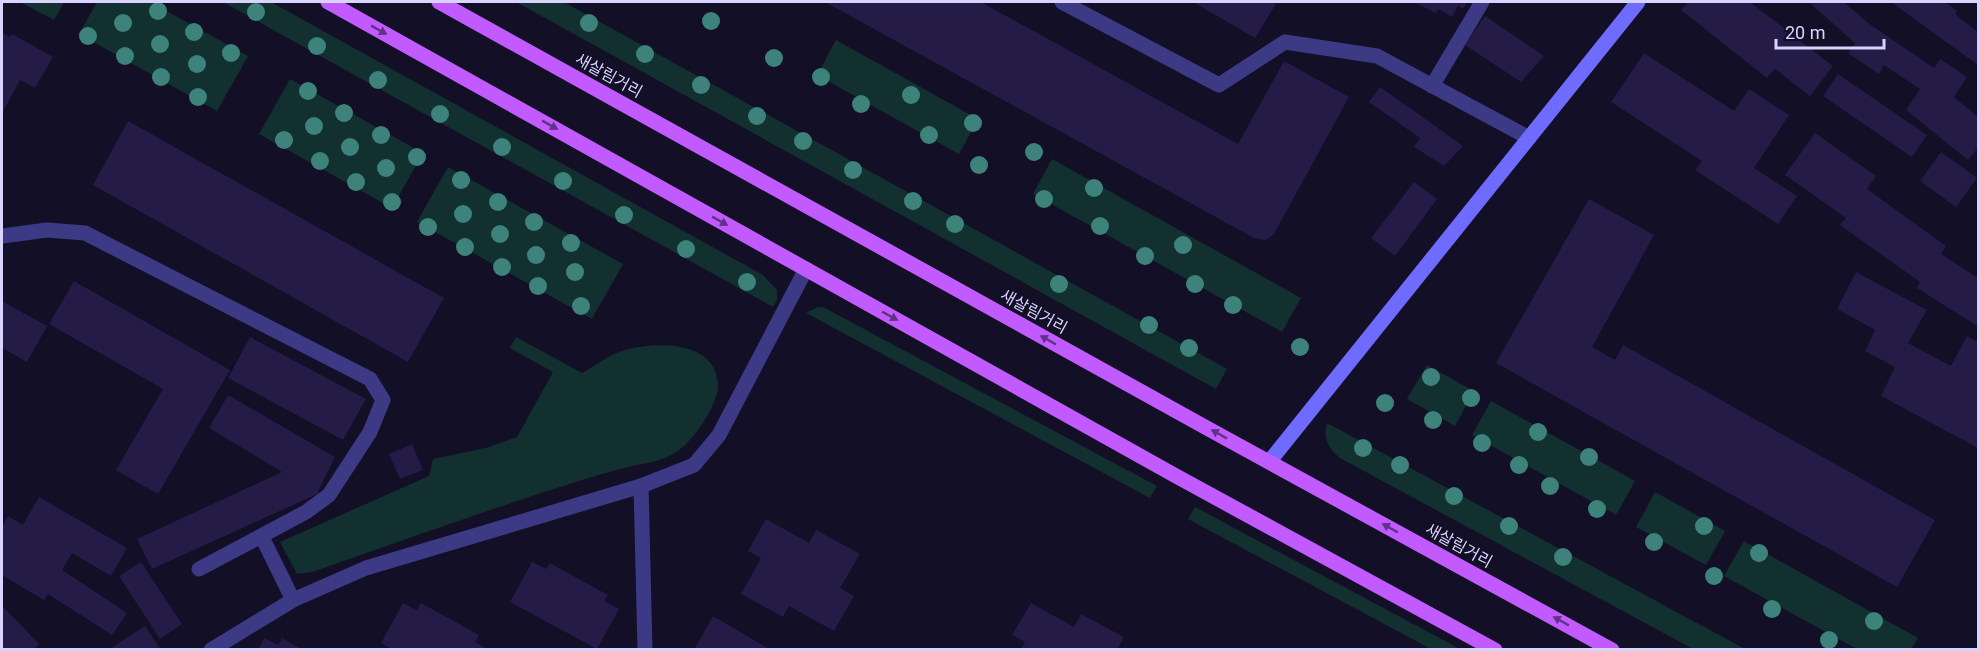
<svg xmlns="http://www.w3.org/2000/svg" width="1980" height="651" viewBox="0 0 1980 651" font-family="Roboto,'Noto Sans KR',sans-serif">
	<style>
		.green { fill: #12302f }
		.building { fill: #241b47 }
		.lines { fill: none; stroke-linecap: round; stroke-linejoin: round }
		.lane { stroke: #3d3a85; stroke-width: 15 }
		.street { stroke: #3d3a85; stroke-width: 15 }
		.secondary { stroke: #6f6bff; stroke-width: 15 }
		.primary { stroke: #c25bff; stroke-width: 15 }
		.tree { fill: #3d827b }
		.oneway { fill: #623188 }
		.labels { text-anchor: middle; stroke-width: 4.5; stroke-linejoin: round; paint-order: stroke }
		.street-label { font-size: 16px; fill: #d9d4ff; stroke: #130f26 }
	</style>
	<rect width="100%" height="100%" fill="#130f26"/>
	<!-- green -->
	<g class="green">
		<polygon points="20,2 64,2 54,20"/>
		<polygon points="97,2 150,2 248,56 217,111 79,34"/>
		<polygon points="223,2 271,2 763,275 777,290 777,300 773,307"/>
		<polygon points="516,2 564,2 1227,369 1216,389"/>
		<polygon points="836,40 978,119 959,154 817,75"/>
		<polygon points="290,79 423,153 392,208 259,134"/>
		<polygon points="1052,159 1301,298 1282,332 1033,194"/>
		<polygon points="448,167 623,264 592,319 417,222"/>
		<polygon points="818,307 823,307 1157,486 1150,498 806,313"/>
		<path d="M516 337 582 373C595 366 608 355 622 351 653 341 718 339 718 386 718 405 692 443 675 453 661 462 644 463 628 467 611 471 595 476 579 481 490 509 401 541 312 572L297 574 280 542 429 476 433 459 486 448 517 437 553 372 510 348Z"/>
		<polygon points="1427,365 1474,391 1455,426 1407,399"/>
		<polygon points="1491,401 1635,481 1616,515 1472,435"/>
		<path d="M1327 423 1745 649H1693L1340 458C1328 448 1323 438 1327 423Z"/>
		<polygon points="1655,492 1725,531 1706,565 1636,527"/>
		<polygon points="1195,507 1460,649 1431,649 1188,519"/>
		<polygon points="1744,541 1918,638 1911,649 1857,649 1724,576"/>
	</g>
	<!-- building -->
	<g class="building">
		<polygon points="825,2 981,2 1238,144 1284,61 1349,97 1274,234 1266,240 1254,238"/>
		<polygon points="1193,2 1272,2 1276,4 1255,38"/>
		<polygon points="1414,2 1467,2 1463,9 1458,6 1452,17 1438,9 1436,13"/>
		<polygon points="1688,2 1750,2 1833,66 1810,96 1775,69 1767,78 1681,10"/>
		<polygon points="1809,2 1844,2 1868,23 1934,68 1940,59 1967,77 1954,97 1978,117 1978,148 1968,160 1906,110 1920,89 1884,65 1879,74 1848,53 1855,43"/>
		<polygon points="1891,2 1945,2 1957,11 1955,14 1978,32 1978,65"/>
		<polygon points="1485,16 1544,56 1521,82 1465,45"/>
		<polygon points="2,33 10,37 12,34 53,57 35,88 20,80 2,113"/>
		<polygon points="1644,53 1734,111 1749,89 1789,115 1754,168 1797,196 1778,224 1695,170 1702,161 1611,102"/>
		<polygon points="1838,74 1927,135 1912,157 1823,96"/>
		<polygon points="1380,87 1431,123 1463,146 1444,166 1414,147 1420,138 1369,102"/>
		<polygon points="128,121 444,298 408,362 93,185"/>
		<polygon points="1815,133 1876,176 1867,189 1946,246 1941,254 1978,278 1978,323 1977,326 1917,288 1920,282 1840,225 1846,218 1785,175"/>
		<polygon points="1941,152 1977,178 1956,207 1920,181"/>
		<polygon points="1414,182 1437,199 1395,256 1371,238"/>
		<polygon points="1589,199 1654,235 1592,347 1615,360 1623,345 1935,520 1897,587 1496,363"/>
		<polygon points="1856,272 1927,310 1908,343 1951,366 1967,336 1978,342 1978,448 1881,396 1895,367 1865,351 1875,330 1837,309"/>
		<polygon points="74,281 230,370 158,494 116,470 163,389 49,324"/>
		<polygon points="2,301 47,326 27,362 2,348"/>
		<polygon points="250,337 366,399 343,440 228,378"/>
		<polygon points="228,395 335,457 317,494 152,569 137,539 282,472 209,428"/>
		<polygon points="412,444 423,470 400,479 389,454"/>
		<polygon points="39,497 127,548 111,576 72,553 62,570 127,613 112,635 48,594 44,600 2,575 2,527 8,516 23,525"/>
		<polygon points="766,519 809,543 816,530 860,554 840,588 854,596 834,631 789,606 783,617 741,594 761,558 748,551"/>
		<polygon points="141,562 182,624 160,639 119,576"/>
		<polygon points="532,562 546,569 550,563 608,595 604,601 619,609 597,649 510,602"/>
		<polygon points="403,603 417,610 421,603 479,635 475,642 489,650 393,650 381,643"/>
		<polygon points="1031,603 1074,627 1081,614 1124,637 1117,650 1021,650 1025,642 1012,635"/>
		<polygon points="2,606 39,644 33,650 2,650"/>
		<polygon points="713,616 771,650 694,650"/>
		<polygon points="145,626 161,650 108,650"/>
		<polygon points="264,638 278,645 282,638 303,650 258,650"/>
	</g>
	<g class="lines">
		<!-- lane -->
		<polyline class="lane" points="641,486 645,650"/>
		<!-- street -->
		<g class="street">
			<polyline points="1062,2 1219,85 1285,42 1377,56 1529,138"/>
			<polyline points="1432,86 1482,2"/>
			<polyline points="2,236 47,230 85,233 370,379 383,400 370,432 329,495 306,512 199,569"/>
			<polyline points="262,537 293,600"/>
			<polyline points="211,650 293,600 366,568 641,486 694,465 719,435 806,269"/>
		</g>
		<!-- secondary -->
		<polyline class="secondary" points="1269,462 1638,2"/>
		<!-- primary -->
		<g class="primary">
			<polyline points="328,2 1176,476 1495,650"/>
			<polyline points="439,2 1205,427 1612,650"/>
		</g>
	</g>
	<!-- trees -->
	<g class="tree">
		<circle cx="158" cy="11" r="9"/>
		<circle cx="256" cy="12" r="9"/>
		<circle cx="711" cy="21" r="9"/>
		<circle cx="123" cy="23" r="9"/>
		<circle cx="589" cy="23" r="9"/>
		<circle cx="194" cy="32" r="9"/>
		<circle cx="88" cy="36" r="9"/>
		<circle cx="160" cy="44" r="9"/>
		<circle cx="317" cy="46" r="9"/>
		<circle cx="231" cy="53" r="9"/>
		<circle cx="645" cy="54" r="9"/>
		<circle cx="125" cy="56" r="9"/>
		<circle cx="774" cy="58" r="9"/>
		<circle cx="197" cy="64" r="9"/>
		<circle cx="161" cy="77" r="9"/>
		<circle cx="821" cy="77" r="9"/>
		<circle cx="378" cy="80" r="9"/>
		<circle cx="701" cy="85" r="9"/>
		<circle cx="308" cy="91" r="9"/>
		<circle cx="911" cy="95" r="9"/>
		<circle cx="198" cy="97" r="9"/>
		<circle cx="861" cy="104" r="9"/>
		<circle cx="344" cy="113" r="9"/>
		<circle cx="440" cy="114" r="9"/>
		<circle cx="757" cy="116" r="9"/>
		<circle cx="973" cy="123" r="9"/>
		<circle cx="314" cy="126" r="9"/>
		<circle cx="381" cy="135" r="9"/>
		<circle cx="929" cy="135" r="9"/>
		<circle cx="284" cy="140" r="9"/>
		<circle cx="803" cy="141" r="9"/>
		<circle cx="350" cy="147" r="9"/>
		<circle cx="502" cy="147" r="9"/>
		<circle cx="1034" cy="152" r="9"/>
		<circle cx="417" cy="157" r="9"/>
		<circle cx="320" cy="161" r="9"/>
		<circle cx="979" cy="165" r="9"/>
		<circle cx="386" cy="168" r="9"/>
		<circle cx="853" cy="170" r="9"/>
		<circle cx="461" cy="180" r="9"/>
		<circle cx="563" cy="181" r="9"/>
		<circle cx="356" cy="182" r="9"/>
		<circle cx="1094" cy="188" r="9"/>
		<circle cx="1044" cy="199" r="9"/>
		<circle cx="913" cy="201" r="9"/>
		<circle cx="392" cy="202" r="9"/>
		<circle cx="498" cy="202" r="9"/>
		<circle cx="463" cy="214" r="9"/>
		<circle cx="624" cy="215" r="9"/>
		<circle cx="534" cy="222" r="9"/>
		<circle cx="955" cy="224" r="9"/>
		<circle cx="1100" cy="226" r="9"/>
		<circle cx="428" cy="227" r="9"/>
		<circle cx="500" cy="234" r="9"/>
		<circle cx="571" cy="243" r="9"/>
		<circle cx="1183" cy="245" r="9"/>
		<circle cx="465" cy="247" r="9"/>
		<circle cx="686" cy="249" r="9"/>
		<circle cx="536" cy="255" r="9"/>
		<circle cx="1145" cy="256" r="9"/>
		<circle cx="502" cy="267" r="9"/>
		<circle cx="575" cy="272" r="9"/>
		<circle cx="747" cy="282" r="9"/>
		<circle cx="1059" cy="284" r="9"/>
		<circle cx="1195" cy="284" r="9"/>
		<circle cx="538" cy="286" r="9"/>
		<circle cx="1233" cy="305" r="9"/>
		<circle cx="581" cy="306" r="9"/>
		<circle cx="1149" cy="325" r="9"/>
		<circle cx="1300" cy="347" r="9"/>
		<circle cx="1189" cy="348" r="9"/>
		<circle cx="1431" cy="377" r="9"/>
		<circle cx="1471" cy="398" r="9"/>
		<circle cx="1385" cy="403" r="9"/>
		<circle cx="1433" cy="420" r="9"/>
		<circle cx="1538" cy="432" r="9"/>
		<circle cx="1482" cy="443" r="9"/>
		<circle cx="1363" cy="448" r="9"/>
		<circle cx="1589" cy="457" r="9"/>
		<circle cx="1400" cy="465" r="9"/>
		<circle cx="1519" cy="465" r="9"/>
		<circle cx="1550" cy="486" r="9"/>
		<circle cx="1454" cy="496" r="9"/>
		<circle cx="1597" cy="509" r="9"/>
		<circle cx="1509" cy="526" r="9"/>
		<circle cx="1704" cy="526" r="9"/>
		<circle cx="1654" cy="542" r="9"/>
		<circle cx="1759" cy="553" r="9"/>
		<circle cx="1563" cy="557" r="9"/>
		<circle cx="1714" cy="576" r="9"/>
		<circle cx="1772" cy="609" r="9"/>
		<circle cx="1874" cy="621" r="9"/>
		<circle cx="1829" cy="640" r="9"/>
	</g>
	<!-- one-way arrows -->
	<defs><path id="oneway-solid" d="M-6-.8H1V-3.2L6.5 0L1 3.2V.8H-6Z" transform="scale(1.5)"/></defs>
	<g class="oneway">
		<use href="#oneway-solid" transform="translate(379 30) rotate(29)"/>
		<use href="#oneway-solid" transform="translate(550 125) rotate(29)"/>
		<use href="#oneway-solid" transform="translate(720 221) rotate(29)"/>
		<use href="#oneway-solid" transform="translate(890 316) rotate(29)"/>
		<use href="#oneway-solid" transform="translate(1048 340) rotate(-151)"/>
		<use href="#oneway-solid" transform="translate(1219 434) rotate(-151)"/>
		<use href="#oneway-solid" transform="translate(1390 528) rotate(-151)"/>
		<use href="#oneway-solid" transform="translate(1561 621) rotate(-151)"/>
	</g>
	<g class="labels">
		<!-- street labels -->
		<g class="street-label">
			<text transform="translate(609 75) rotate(29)" y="6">새살림거리</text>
			<text transform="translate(1034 311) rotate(29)" y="6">새살림거리</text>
			<text transform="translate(1459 545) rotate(29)" y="6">새살림거리</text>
		</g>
	</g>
	<!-- border -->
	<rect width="1980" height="651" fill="none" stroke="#d9d4ff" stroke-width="6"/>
	<!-- scale -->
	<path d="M1776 39v9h108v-9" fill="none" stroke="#d9d4ff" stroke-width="3"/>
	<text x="1785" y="39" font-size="18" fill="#d9d4ff" stroke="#130f26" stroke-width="4.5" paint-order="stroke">20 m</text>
</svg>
